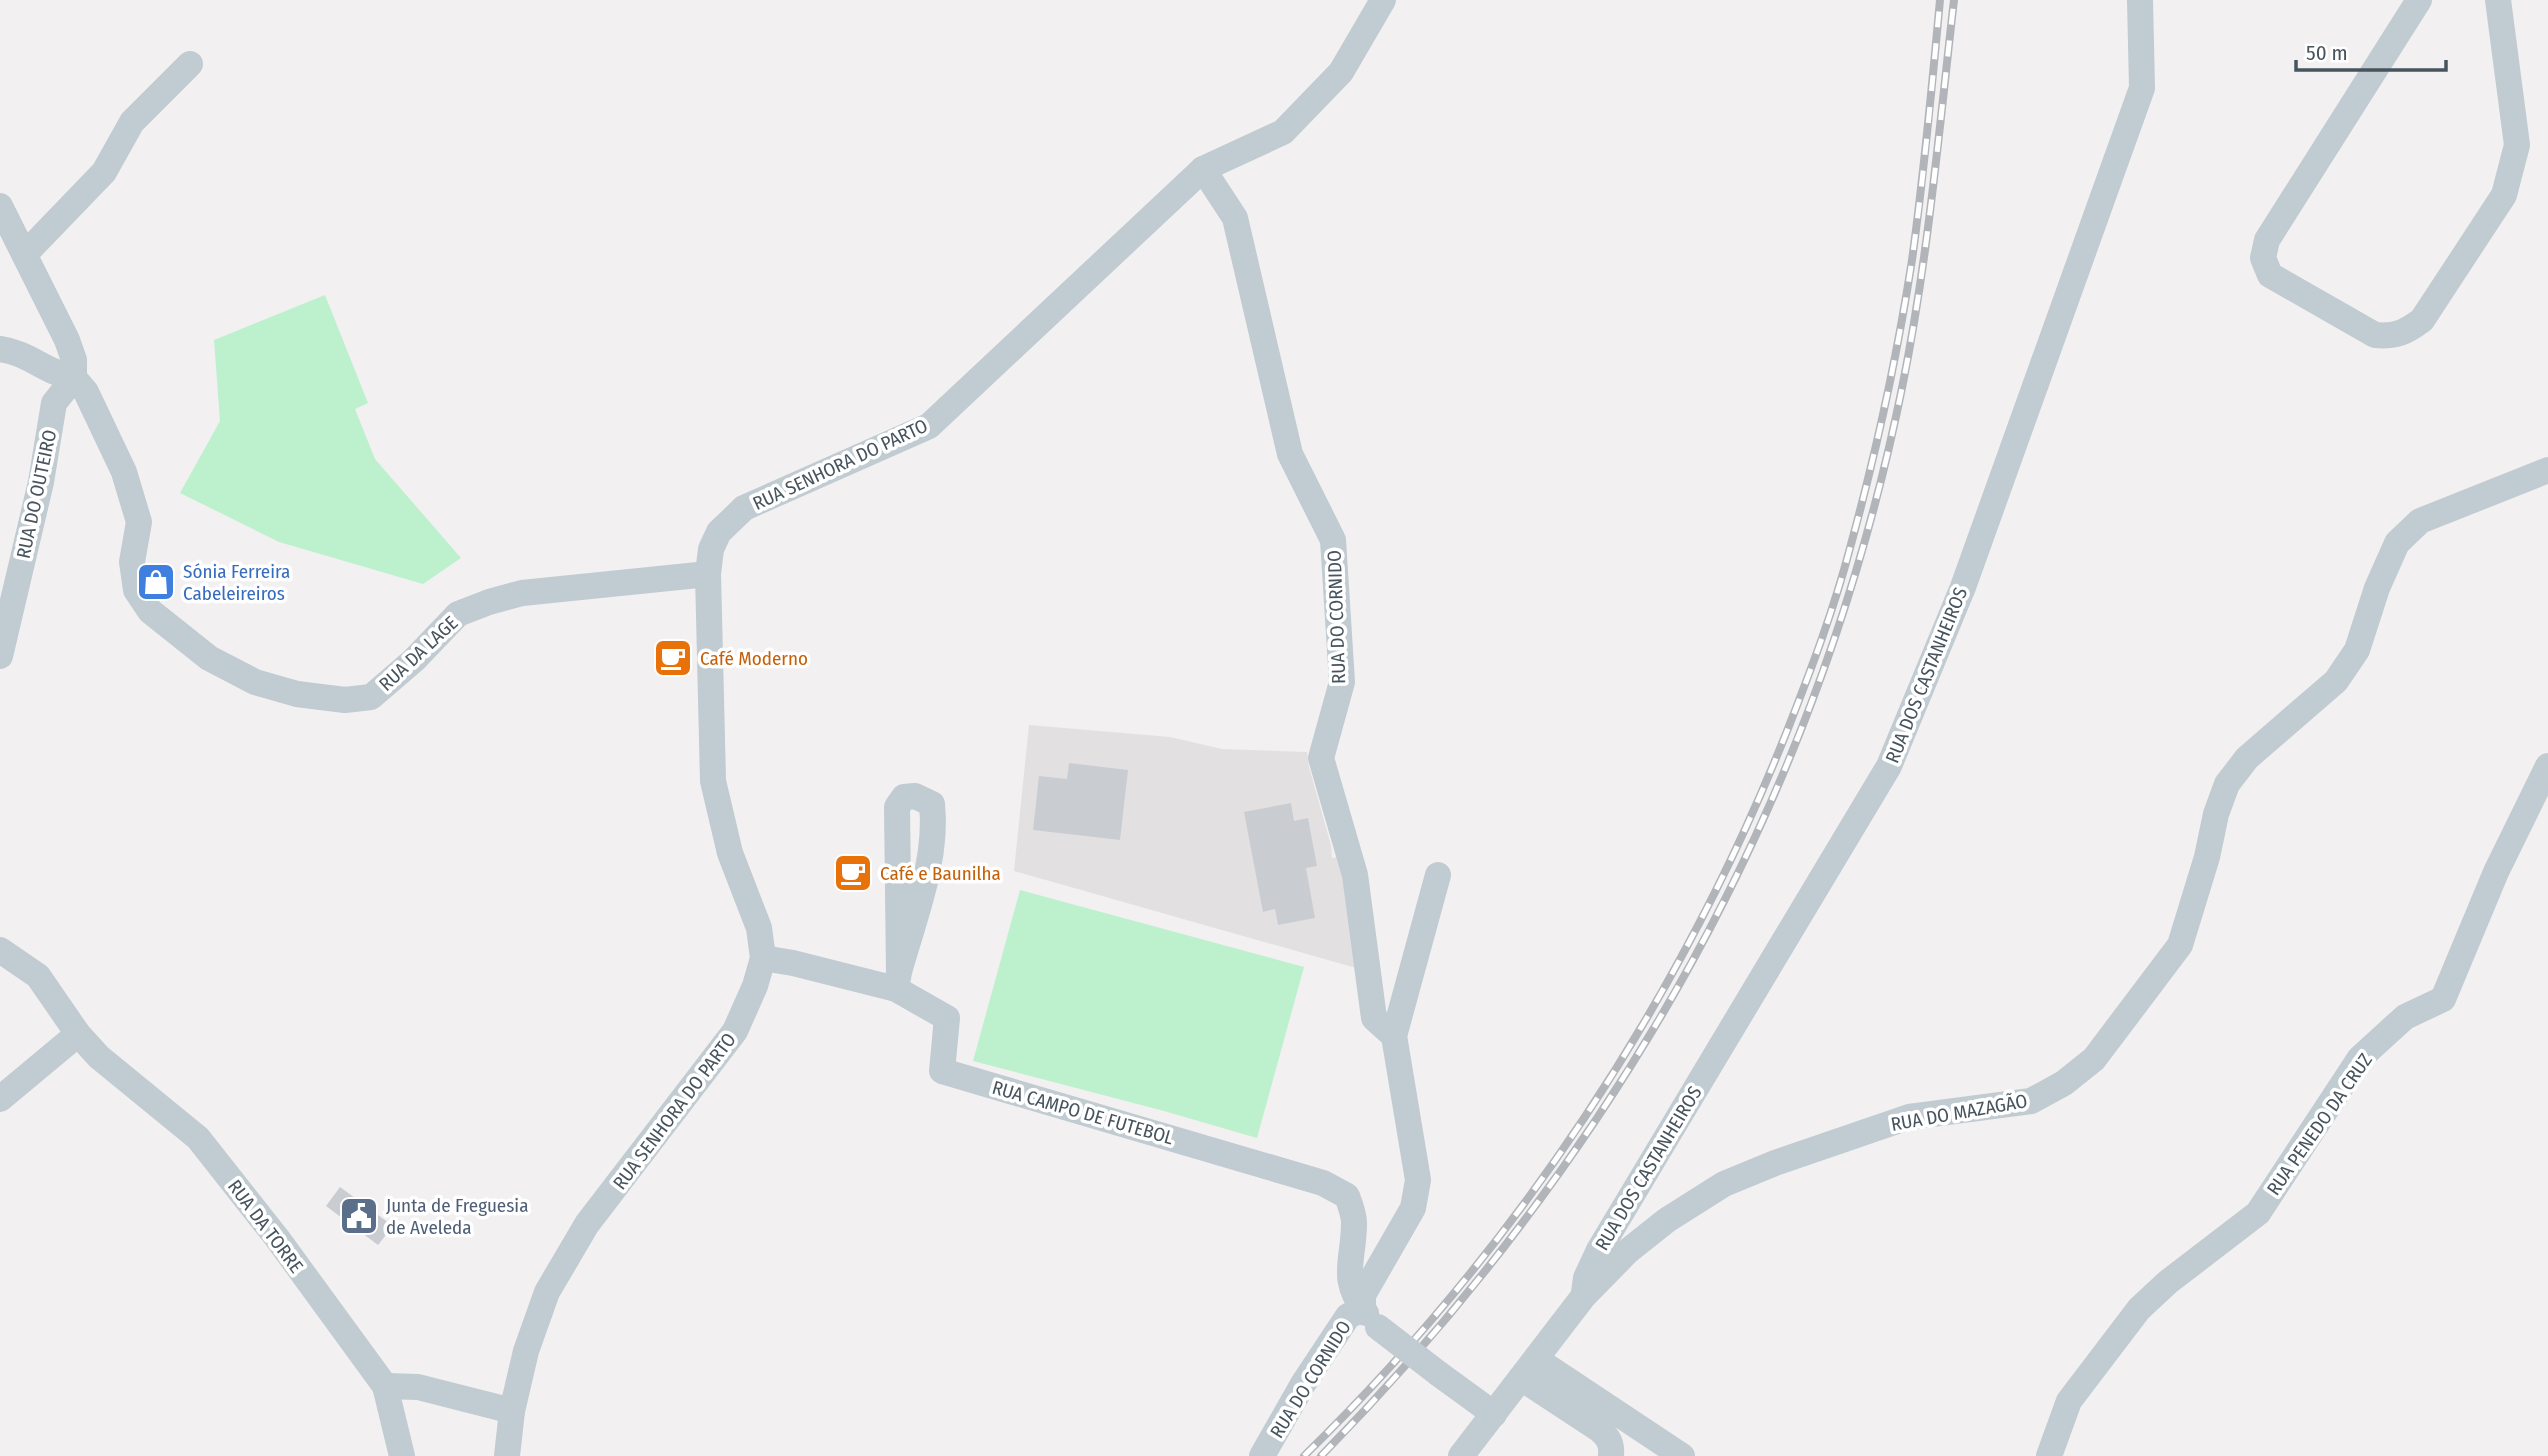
<svg xmlns="http://www.w3.org/2000/svg" width="2548" height="1456" viewBox="0 0 2548 1456" font-family="'Fira Sans Condensed',sans-serif">
	<style>
		.education { fill: #e3e0e2 }
		.green { fill: #bdf1ce }
		.building { fill: #c9cdd2 }
		.lines { fill: none; stroke-linecap: round; stroke-linejoin: round }
		.minor { stroke: #c0cbd2; stroke-width: 26 }
		.rail-casing { stroke: #b1b5ba; stroke-width: 8 }
		.rail { stroke: #fff; stroke-width: 5; stroke-dasharray: 16; stroke-linecap: butt }
		.minor-bridge { stroke: #c0cbd2; stroke-width: 26 }
		.labels { text-anchor: middle; stroke-width: 7; stroke-linejoin: round; paint-order: stroke }
		.street-label { font-size: 19px; fill: #47545e; stroke: #fff }
		.shop-label { font-size: 19px; fill: #366cbe; stroke: #fff; text-anchor: start }
		.food-label { font-size: 19px; fill: #c56008; stroke: #fff; text-anchor: start }
		.service-label { font-size: 19px; fill: #4e5e75; stroke: #fff; text-anchor: start }
	</style>
	<rect width="100%" height="100%" fill="#f2f0f0"/>
	<!-- education -->
	<polygon class="education" points="1029,725 1170,737 1222,749 1307,752 1309,767 1331,845 1332,858 1343,856 1363,970 1014,871"/>
	<!-- green -->
	<g class="green">
		<polygon points="325,295 368,403 355,409 375,459 461,558 423,584 279,542 180,493 220,421 214,340"/>
		<polygon points="1020,890 1304,967 1257,1138 1164,1111 973,1061"/>
	</g>
	<!-- building -->
	<g class="building">
		<polygon points="1069,763 1128,770 1120,840 1033,830 1039,776 1067,779"/>
		<polygon points="1291,803 1294,821 1308,818 1317,866 1306,868 1315,918 1278,925 1275,909 1263,912 1244,812"/>
		<polygon points="340,1187 393,1226 378,1245 326,1206"/>
	</g>
	<g class="lines">
		<!-- minor -->
		<g class="minor">
			<path d="M2419 0 2267 240 2263 258 2270 275 2375 335C2396 337 2406 332 2422 320L2504 195 2517 145 2498 0"/>
			<polyline points="1203,169 1235,218 1290,454 1333,540 1342,682 1321,758 1355,875 1374,1018 1394,1036 1418,1180 1413,1208 1363,1295 1363,1309"/>
			<polyline points="0,206 67,340 74,360 74,378"/>
			<polyline points="25,254 104,172 132,122 190,64"/>
			<path d="M0 349C30 353 44 372 74 378"/>
			<polyline points="74,378 86,392 124,472 139,522 132,562 136,590 150,611 209,658 255,682 297,694 345,700 371,697 414,660 458,614 489,602 522,593 708,574"/>
			<polyline points="0,656 41,482 54,403 74,378"/>
			<polyline points="0,950 38,976 78,1034 99,1057 198,1138 277,1238 385,1386 402,1456"/>
			<path d="M763 958 793 963 896 989 947 1018 942 1071 1323 1183 1347 1196C1350 1204 1354 1214 1354 1223 1354 1262 1339 1277 1366 1313"/>
			<path d="M896 989 899 972 897 807 904 797 915 796 932 804C938 860 914 918 899 972"/>
			<polyline points="1394,1036 1438,875"/>
			<polyline points="0,1099 78,1034"/>
			<polyline points="1584,1292 1586,1278 1599,1250 1889,766 1963,587 2142,88 2140,0"/>
			<polyline points="1536,1359 1682,1456"/>
			<polyline points="1439,1374 1494,1414"/>
			<path d="M1521 1378 1600 1430C1609 1438 1612 1444 1611 1456"/>
			<polyline points="385,1386 418,1387 512,1411"/>
			<polyline points="507,1456 512,1411 526,1351 547,1292 587,1224 735,1031 755,986 763,958 759,928 730,853 713,781 708,574 711,549 719,532 744,508 929,426 1203,169 1283,132 1341,72 1383,0"/>
			<polyline points="1262,1456 1303,1384 1348,1316 1363,1309"/>
			<polyline points="1461,1456 1583,1297 1628,1251 1667,1220 1724,1184 1775,1163 1909,1117 2031,1101 2064,1083 2094,1059 2180,945 2207,857 2216,814 2227,784 2247,758 2336,681 2357,650 2377,588 2397,543 2420,521 2548,470"/>
			<polyline points="2049,1456 2069,1401 2139,1309 2168,1282 2258,1213 2360,1058 2405,1017 2443,999 2496,872 2548,766"/>
		</g>
		<defs>
			<g id="rail">
				<path d="M1304 1456C1515 1250 1681 1000 1789 726 1812 667 1834 609 1850 548 1876 453 1897 357 1912 260 1924 174 1932 87 1940 0"/>
				<path d="M1321 1456C1615 1156 1818 802 1902 388 1928 260 1939 130 1954 0"/>
			</g>
		</defs>
		<!-- rail casing -->
		<use href="#rail" class="rail-casing"/>
		<!-- rail -->
		<use href="#rail" class="rail"/>
		<!-- minor-bridge -->
		<polyline class="minor-bridge" points="1378,1327 1439,1374"/>
	</g>
	<!-- icons -->
	<defs>
		<symbol id="shop-square" viewBox="-11 -11 22 22"><rect x="-9" y="-9" width="18" height="18" rx="4" fill="#3f7fe0" stroke="#fff"/><path d="M-5-2.5h2.3a2.7 3.5 0 0 1 5.4 0H5L5.5 6h-11ZM-1.5-2.5h3a1.5 2.3 0 0 0-3 0Z" fill="#fff"/></symbol>
		<symbol id="cafe-square" viewBox="-11 -11 22 22"><rect x="-9" y="-9" width="18" height="18" rx="4" fill="#e8710a" stroke="#fff"/><path d="M-5.5-4.5H6V0H3Q3 3.5 0 3.5H-2.5Q-5.5 3.5-5.5 0ZM3-3.2v2h1.7v-2ZM-6 4.5H4V6H-6Z" fill="#fff"/></symbol>
		<symbol id="civic-square" viewBox="-11 -11 22 22"><rect x="-9" y="-9" width="18" height="18" rx="4" fill="#5c6f8a" stroke="#fff"/><path d="M-.6-6.5H3V-4.5H.6V-3L4-1V1h2V6H-6V1h2V-1L-.6-3ZM-1.2 2.5V6h2.4V2.5Z" fill="#fff"/></symbol>
	</defs>
	<g fill-rule="evenodd">
		<use href="#shop-square" x="134" y="560" width="44" height="44"/>
		<use href="#cafe-square" x="651" y="636" width="44" height="44"/>
		<use href="#cafe-square" x="831" y="851" width="44" height="44"/>
		<use href="#civic-square" x="337" y="1194" width="44" height="44"/>
	</g>
	<g class="labels">
		<!-- street labels -->
		<g class="street-label">
			<text transform="translate(840 464) rotate(-25)" y="7">RUA SENHORA DO PARTO</text>
			<text transform="translate(36 494) rotate(-78)" y="7">RUA DO OUTEIRO</text>
			<text transform="translate(1336 617) rotate(-92)" y="7">RUA DO CORNIDO</text>
			<text transform="translate(418 653) rotate(-43)" y="7">RUA DA LAGE</text>
			<text transform="translate(1926 675) rotate(-68)" y="7">RUA DOS CASTANHEIROS</text>
			<text transform="translate(674 1111) rotate(-53)" y="7">RUA SENHORA DO PARTO</text>
			<text transform="translate(1083 1112) rotate(16)" y="7">RUA CAMPO DE FUTEBOL</text>
			<text transform="translate(1959 1112) rotate(-10)" y="7">RUA DO MAZAGÃO</text>
			<text transform="translate(2319 1124) rotate(-55)" y="7">RUA PENEDO DA CRUZ</text>
			<text transform="translate(1648 1168) rotate(-59)" y="7">RUA DOS CASTANHEIROS</text>
			<text transform="translate(266 1226) rotate(53)" y="7">RUA DA TORRE</text>
			<text transform="translate(1310 1379) rotate(-58)" y="7">RUA DO CORNIDO</text>
		</g>
		<!-- shop labels -->
		<g class="shop-label">
			<text x="183" y="578">Sónia Ferreira<tspan x="183" dy="22">Cabeleireiros</tspan></text>
		</g>
		<!-- food labels -->
		<g class="food-label">
			<text x="700" y="665">Café Moderno</text>
			<text x="880" y="880">Café e Baunilha</text>
		</g>
		<!-- service labels -->
		<g class="service-label">
			<text x="386" y="1212">Junta de Freguesia<tspan x="386" dy="22">de Aveleda</tspan></text>
		</g>
	</g>
	<!-- scale -->
	<path d="M2296 60v10h150v-10" fill="none" stroke="#47545e" stroke-width="3.5"/>
	<text x="2306" y="60" font-size="21" fill="#47545e" stroke="#ffffff" stroke-width="5" paint-order="stroke">50 m</text>
</svg>
